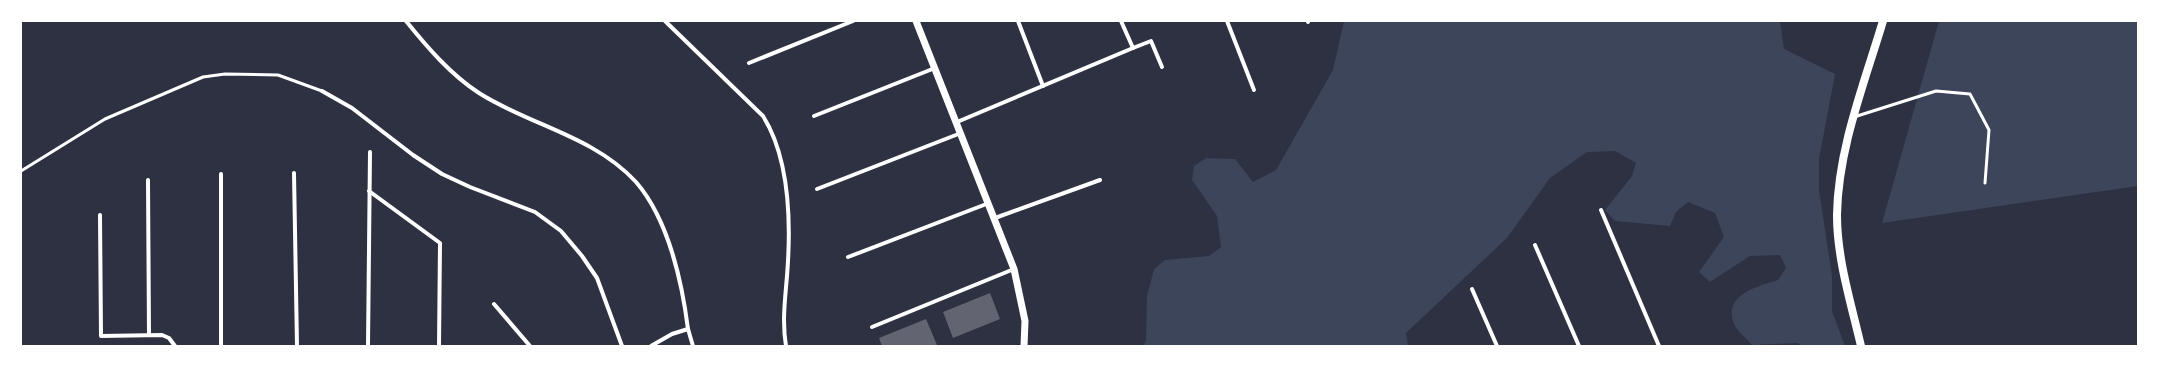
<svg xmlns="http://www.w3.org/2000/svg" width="2159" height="367" viewBox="0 0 2159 367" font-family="Raleway,sans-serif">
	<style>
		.green { fill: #3c4559 }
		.building { fill: #626471 }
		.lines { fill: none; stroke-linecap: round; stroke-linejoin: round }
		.service { stroke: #fff; stroke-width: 3 }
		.minor { stroke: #fff; stroke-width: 4 }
		.tertiary { stroke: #fff; stroke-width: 7 }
		.secondary { stroke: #fff; stroke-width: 8 }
	</style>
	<rect width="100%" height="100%" fill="#2d3142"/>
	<!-- green -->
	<g class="green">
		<path d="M1344 21H1780L1784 49 1835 74 1819 159V190L1832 276V311L1845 346H1801L1798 343 1752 345C1747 339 1737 331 1734 324 1722 294 1759 286 1778 280L1786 268 1780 255 1750 256 1710 282 1699 272 1724 237 1715 213 1688 202 1676 212 1670 226 1615 221 1605 210 1632 176 1636 163 1615 151 1587 152 1550 178 1507 238 1406 333 1408 346H1143L1146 341 1147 296 1154 269 1165 260 1209 256 1221 247 1217 216 1192 180 1194 166 1206 158 1235 159 1253 182 1276 170 1333 70Z"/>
		<polygon points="1939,21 2138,21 2138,186 1882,223"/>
	</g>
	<!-- building -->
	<g class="building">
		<polygon points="990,293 1000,319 953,338 943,312"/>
		<polygon points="926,319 937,345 882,346 879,338"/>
	</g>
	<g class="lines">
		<!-- service -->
		<g class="service">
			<polyline points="1854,117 1936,91 1970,94 1989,130 1985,183"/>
			<polyline points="21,171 105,119 203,77 225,74 278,75 322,91"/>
		</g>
		<!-- minor -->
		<g class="minor">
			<path d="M406 21C427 47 451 75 479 93 529 125 594 136 636 182 668 219 682 282 688 329"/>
			<path d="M665 21 763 116C790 159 791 226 787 276 785 300 782 322 786 346"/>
			<polyline points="1018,21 1043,86"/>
			<polyline points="1121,21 1133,48 1151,41 1162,67"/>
			<polyline points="1227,21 1254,90"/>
			<polyline points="1308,21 1308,22"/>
			<polyline points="749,63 853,21"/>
			<polyline points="322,91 352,108 413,155 442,174 470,187 535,212 561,231 582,256 597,278 622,346"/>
			<polyline points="814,116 935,68"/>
			<polyline points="957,122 1133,48"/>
			<polyline points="294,173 297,346"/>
			<polyline points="148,180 149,335"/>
			<polyline points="817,189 961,133"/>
			<polyline points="369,191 440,243 439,346"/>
			<polyline points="1601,210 1659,346"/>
			<polyline points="100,215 101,336 162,335 169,338 175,346"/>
			<polyline points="995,218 1100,180"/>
			<polyline points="1535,245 1579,346"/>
			<polyline points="848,257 989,203"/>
			<polyline points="1472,289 1497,346"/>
			<polyline points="494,304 530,346"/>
			<polyline points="872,327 1014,269"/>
			<polyline points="221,346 221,174"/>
			<polyline points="368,346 370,152"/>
			<polyline points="651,346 672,334 688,329 693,346"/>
		</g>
		<!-- tertiary -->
		<polyline class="tertiary" points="916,21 1014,269 1025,321 1024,346"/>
		<!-- secondary -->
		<path class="secondary" d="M1861 346C1851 303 1837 259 1837 215 1838 149 1864 84 1883 21"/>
	</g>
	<!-- border -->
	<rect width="2159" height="367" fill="none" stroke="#ffffff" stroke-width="44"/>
</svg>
